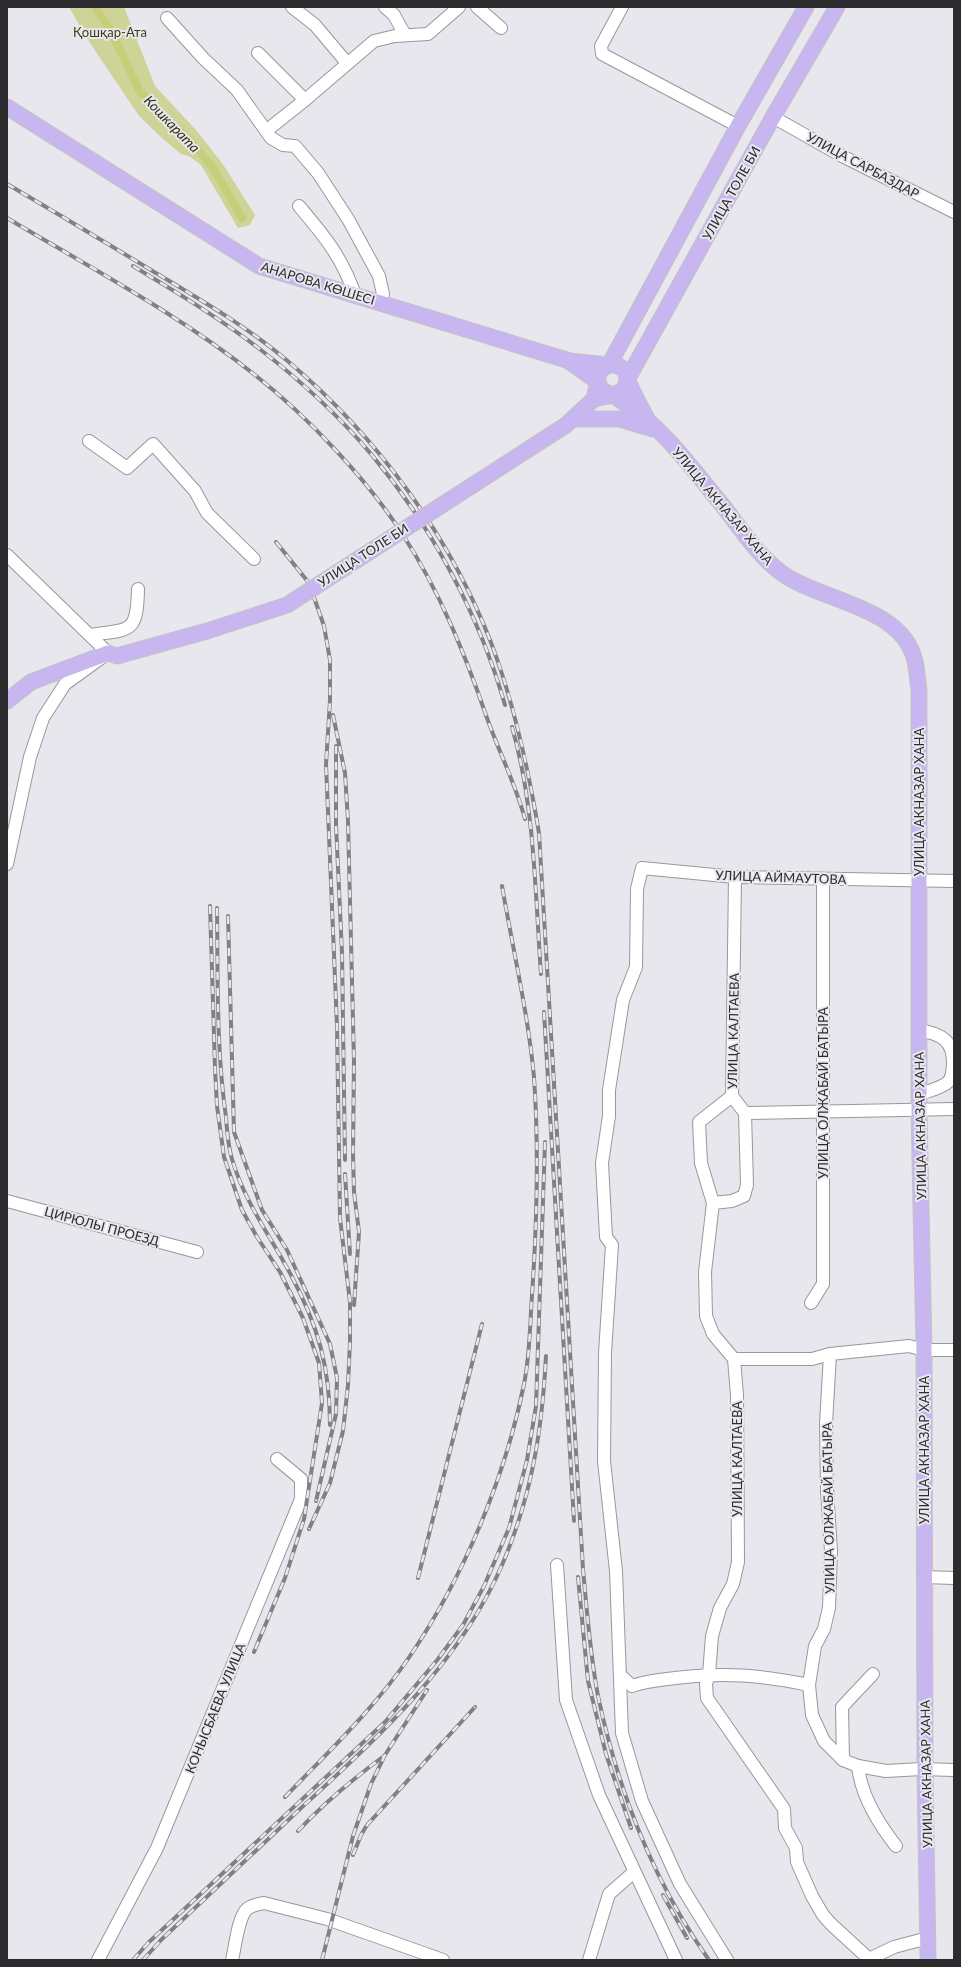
<svg xmlns="http://www.w3.org/2000/svg" width="961" height="1967" viewBox="0 0 961 1967" font-family="Lato,sans-serif">
	<style>
		.green { fill: #ced398 }
		.lines { fill: none; stroke-linecap: round; stroke-linejoin: round }
		.canal { stroke: #c7ce79; stroke-width: 8 }
		.minor-casing { stroke: #98979c; stroke-width: 14 }
		.major-casing { stroke: #c4c4c4; stroke-width: 17 }
		.minor { stroke: #fff; stroke-width: 12 }
		.major { stroke: #c7b6ef; stroke-width: 15 }
		.rail-casing { stroke: #818084; stroke-width: 4 }
		.rail { stroke: #e8e7ed; stroke-width: 2.5; stroke-dasharray: 8; stroke-linecap: butt }
		.major-bridge-casing { stroke: #c4c4c4; stroke-width: 17; stroke-linecap: butt }
		.major-bridge { stroke: #c7b6ef; stroke-width: 15 }
		.labels { text-anchor: middle; stroke-width: 4; stroke-linejoin: round; paint-order: stroke }
		.park-label { font-size: 13px; fill: #3c3f1b; stroke: #e8e7ed }
		.street-label { font-size: 13px; fill: #2c2b2d; stroke: #e8e7ed }
		.water-label { font-size: 14px; font-style: italic; fill: #2f310c; stroke: #e8e7ed }
	</style>
	<rect width="100%" height="100%" fill="#e8e7ed"/>
	<!-- green -->
	<polygon class="green" points="69,7 124,7 155,86 195,129 222,163 255,215 250,225 238,228 201,165 189,156 181,154 163,139 139,116 86,37"/>
	<g class="lines">
		<!-- canal -->
		<polyline class="canal" points="95,7 110,29 139,90 163,117 188,138 213,168 242,218"/>
		<defs>
			<g id="minor">
				<polyline points="292,7 315,25 347,63"/>
				<polyline points="385,7 394,15 405,35"/>
				<polyline points="477,7 501,28"/>
				<polyline points="622,7 601,46 602,54 738,126"/>
				<polyline points="167,18 203,58 237,90 271,138 283,145 295,146 318,173 348,219 379,276 383,294 380,303"/>
				<polyline points="258,53 305,100"/>
				<polyline points="773,117 842,156 954,212"/>
				<polyline points="266,131 305,100 374,41 395,36 428,34 459,7"/>
				<path d="M299 206C325 237 342 257 355 295"/>
				<polyline points="89,441 127,468 153,444 195,491 207,513 254,559"/>
				<polyline points="7,555 108,653 65,684 43,718 30,757 7,864"/>
				<path d="M90 635C131 629 137 634 138 589"/>
				<polyline points="735,877 732,1096 745,1113 747,1185 744,1196 732,1201 713,1203 705,1272 706,1316 713,1334 734,1359 737,1395 738,1562 733,1584 720,1608 712,1636 709,1674 706,1684 707,1698 784,1809 785,1828 796,1848 797,1862 812,1896 823,1915 831,1924 869,1959 894,1947 928,1938"/>
				<path d="M919 1030C941 1034 954 1040 953 1065 952 1071 953 1077 948 1082 942 1088 928 1091 920 1094"/>
				<polyline points="745,1113 954,1109"/>
				<polyline points="7,1201 197,1252"/>
				<polyline points="713,1203 701,1163 699,1122 732,1096"/>
				<polyline points="811,1303 823,1284 823,879"/>
				<polyline points="830,1354 826,1424 827,1490 831,1551 829,1608 824,1629 815,1646 809,1685 812,1715 824,1741 843,1760 858,1766 886,1771 921,1769 954,1770"/>
				<polyline points="734,1359 812,1359 830,1354 909,1346 924,1350 954,1350"/>
				<polyline points="557,1565 566,1700 599,1795 676,1960"/>
				<polyline points="924,1577 954,1578"/>
				<path d="M620 1675 632 1686C646 1681 660 1680 675 1678 725 1672 760 1675 809 1685"/>
				<polyline points="843,1760 842,1707 873,1674"/>
				<path d="M858 1766C861 1796 878 1823 896 1846"/>
				<polyline points="98,1960 157,1848 301,1499 301,1479 277,1459"/>
				<path d="M232 1960C235 1948 238 1917 247 1909 252 1905 258 1904 264 1903L327 1919 443 1960"/>
				<polyline points="589,1960 609,1894 634,1872"/>
				<polyline points="727,1960 680,1884 642,1801 622,1733 616,1571 604,1461 605,1353 612,1245 606,1237 602,1163 609,1116 609,1090 623,1000 636,967 637,889 642,868 735,877 954,881"/>
			</g>
			<g id="major">
				<polyline points="7,107 259,266 570,361 609,365 738,126 806,7"/>
				<path d="M594 399 613 395C624 403 637 411 647 420 676 445 699 477 723 506 741 529 759 557 783 574 823 602 902 606 915 661 917 671 918 682 919 691V1110L924 1350 925 1769 928 1960"/>
				<path d="M646 417C640 405 633 393 628 381 626 377 627 373 624 370 610 355 588 375 603 391L613 395 624 390 627 380 773 117 837 7"/>
				<polyline points="573,419 620,419 653,429"/>
				<polyline points="566,425 594,399 598,382 570,362"/>
				<polyline points="7,701 31,682 108,653 117,656"/>
			</g>
		</defs>
		<!-- minor casing -->
		<use href="#minor" class="minor-casing"/>
		<!-- major casing -->
		<use href="#major" class="major-casing"/>
		<!-- minor -->
		<use href="#minor" class="minor"/>
		<!-- major -->
		<use href="#major" class="major"/>
		<defs>
			<g id="rail">
				<path d="M7 184C55 212 103 241 151 270 199 299 248 327 290 363 377 437 449 535 490 640 514 702 528 767 539 833L583 1569C587 1612 590 1654 598 1696 618 1790 653 1881 709 1960"/>
				<path d="M7 218C91 268 178 314 255 375 307 416 367 479 403 535 440 592 465 654 487 718 499 752 516 785 525 819"/>
				<path d="M133 266C176 292 221 319 261 350 301 381 339 416 371 454 432 527 479 614 505 705"/>
				<polyline points="276,542 309,583 324,626 330,660 330,701 326,764 337,1026 340,1218 350,1302 350,1342 348,1385 343,1431 330,1483 309,1529"/>
				<polyline points="333,715 345,773 348,821 354,1061 353,1154 354,1192 359,1232 354,1305"/>
				<path d="M512 727C535 807 535 892 541 974"/>
				<polyline points="336,746 336,825 342,953 345,1160"/>
				<polyline points="210,906 215,1068 217,1106 224,1157 242,1210 257,1237 280,1272 303,1318 319,1363 322,1403 304,1519 285,1578 254,1652"/>
				<path d="M217 908C218 977 216 1048 226 1117 227 1131 228 1146 232 1159 244 1201 271 1237 291 1275 318 1326 330 1367 330 1425"/>
				<polyline points="228,916 234,1132 262,1210 287,1250 330,1344 337,1378 336,1414 316,1501"/>
				<polyline points="544,1012 574,1521"/>
				<polyline points="345,1174 350,1254"/>
				<polyline points="578,1577 588,1681 606,1754 631,1828"/>
				<polyline points="418,1578 482,1324"/>
				<path d="M285 1797C328 1752 375 1708 410 1656 464 1576 505 1478 524 1384 530 1355 530 1324 532 1295 537 1223 539 1149 534 1077 528 1013 513 950 502 886"/>
				<path d="M298 1831C324 1803 353 1779 384 1756"/>
				<polyline points="353,1855 361,1835 367,1825 475,1707"/>
				<polyline points="663,1895 687,1938"/>
				<polyline points="133,1960 149,1942 385,1722 438,1659 463,1625 484,1586 509,1528 527,1460 536,1406 545,1142"/>
				<path d="M143 1960 161 1940C207 1897 253 1853 299 1810 377 1738 459 1665 502 1565 532 1495 542 1431 546 1356"/>
				<polyline points="322,1960 353,1836 371,1784 385,1755 427,1690"/>
			</g>
		</defs>
		<!-- rail casing -->
		<use href="#rail" class="rail-casing"/>
		<!-- rail -->
		<use href="#rail" class="rail"/>
		<defs>
			<polyline id="major-bridge" points="117,656 207,631 287,605 566,425"/>
		</defs>
		<!-- major-bridge casing -->
		<use href="#major-bridge" class="major-bridge-casing"/>
		<!-- major-bridge -->
		<use href="#major-bridge" class="major-bridge"/>
	</g>
	<g class="labels">
		<!-- park labels -->
		<g class="park-label">
			<text x="110" y="37">Қошқар-Ата</text>
		</g>
		<!-- street labels -->
		<g class="street-label">
			<text transform="translate(863 165) rotate(28)" y="5">УЛИЦА САРБАЗДАР</text>
			<text transform="translate(731 193) rotate(-61)" y="5">УЛИЦА ТОЛЕ БИ</text>
			<text transform="translate(318 283) rotate(17)" y="5">АНАРОВА КӨШЕСІ</text>
			<text transform="translate(723 506) rotate(50)" y="5">УЛИЦА АКНАЗАР ХАНА</text>
			<text transform="translate(363 555) rotate(-33)" y="5">УЛИЦА ТОЛЕ БИ</text>
			<text transform="translate(919 802) rotate(-90)" y="5">УЛИЦА АКНАЗАР ХАНА</text>
			<text transform="translate(781 877) rotate(2)" y="5">УЛИЦА АЙМАУТОВА</text>
			<text transform="translate(733 1031) rotate(-89)" y="5">УЛИЦА КАЛТАЕВА</text>
			<text transform="translate(823 1093) rotate(-90)" y="5">УЛИЦА ОЛЖАБАЙ БАТЫРА</text>
			<text transform="translate(920 1126) rotate(-91)" y="5">УЛИЦА АКНАЗАР ХАНА</text>
			<text transform="translate(102 1226) rotate(15)" y="5">ЦИРЮЛЫ ПРОЕЗД</text>
			<text transform="translate(924 1450) rotate(-90)" y="5">УЛИЦА АКНАЗАР ХАНА</text>
			<text transform="translate(737 1459) rotate(-90)" y="5">УЛИЦА КАЛТАЕВА</text>
			<text transform="translate(828 1508) rotate(-91)" y="5">УЛИЦА ОЛЖАБАЙ БАТЫРА</text>
			<text transform="translate(215 1708) rotate(-68)" y="5">КОНЫСБАЕВА УЛИЦА</text>
			<text transform="translate(926 1774) rotate(-91)" y="5">УЛИЦА АКНАЗАР ХАНА</text>
		</g>
		<!-- water labels -->
		<g class="water-label">
			<text transform="translate(172 124) rotate(46)" y="5">Кошкарата</text>
		</g>
	</g>
	<!-- border -->
	<rect width="961" height="1967" fill="none" stroke="#2c2b2d" stroke-width="16"/>
</svg>
